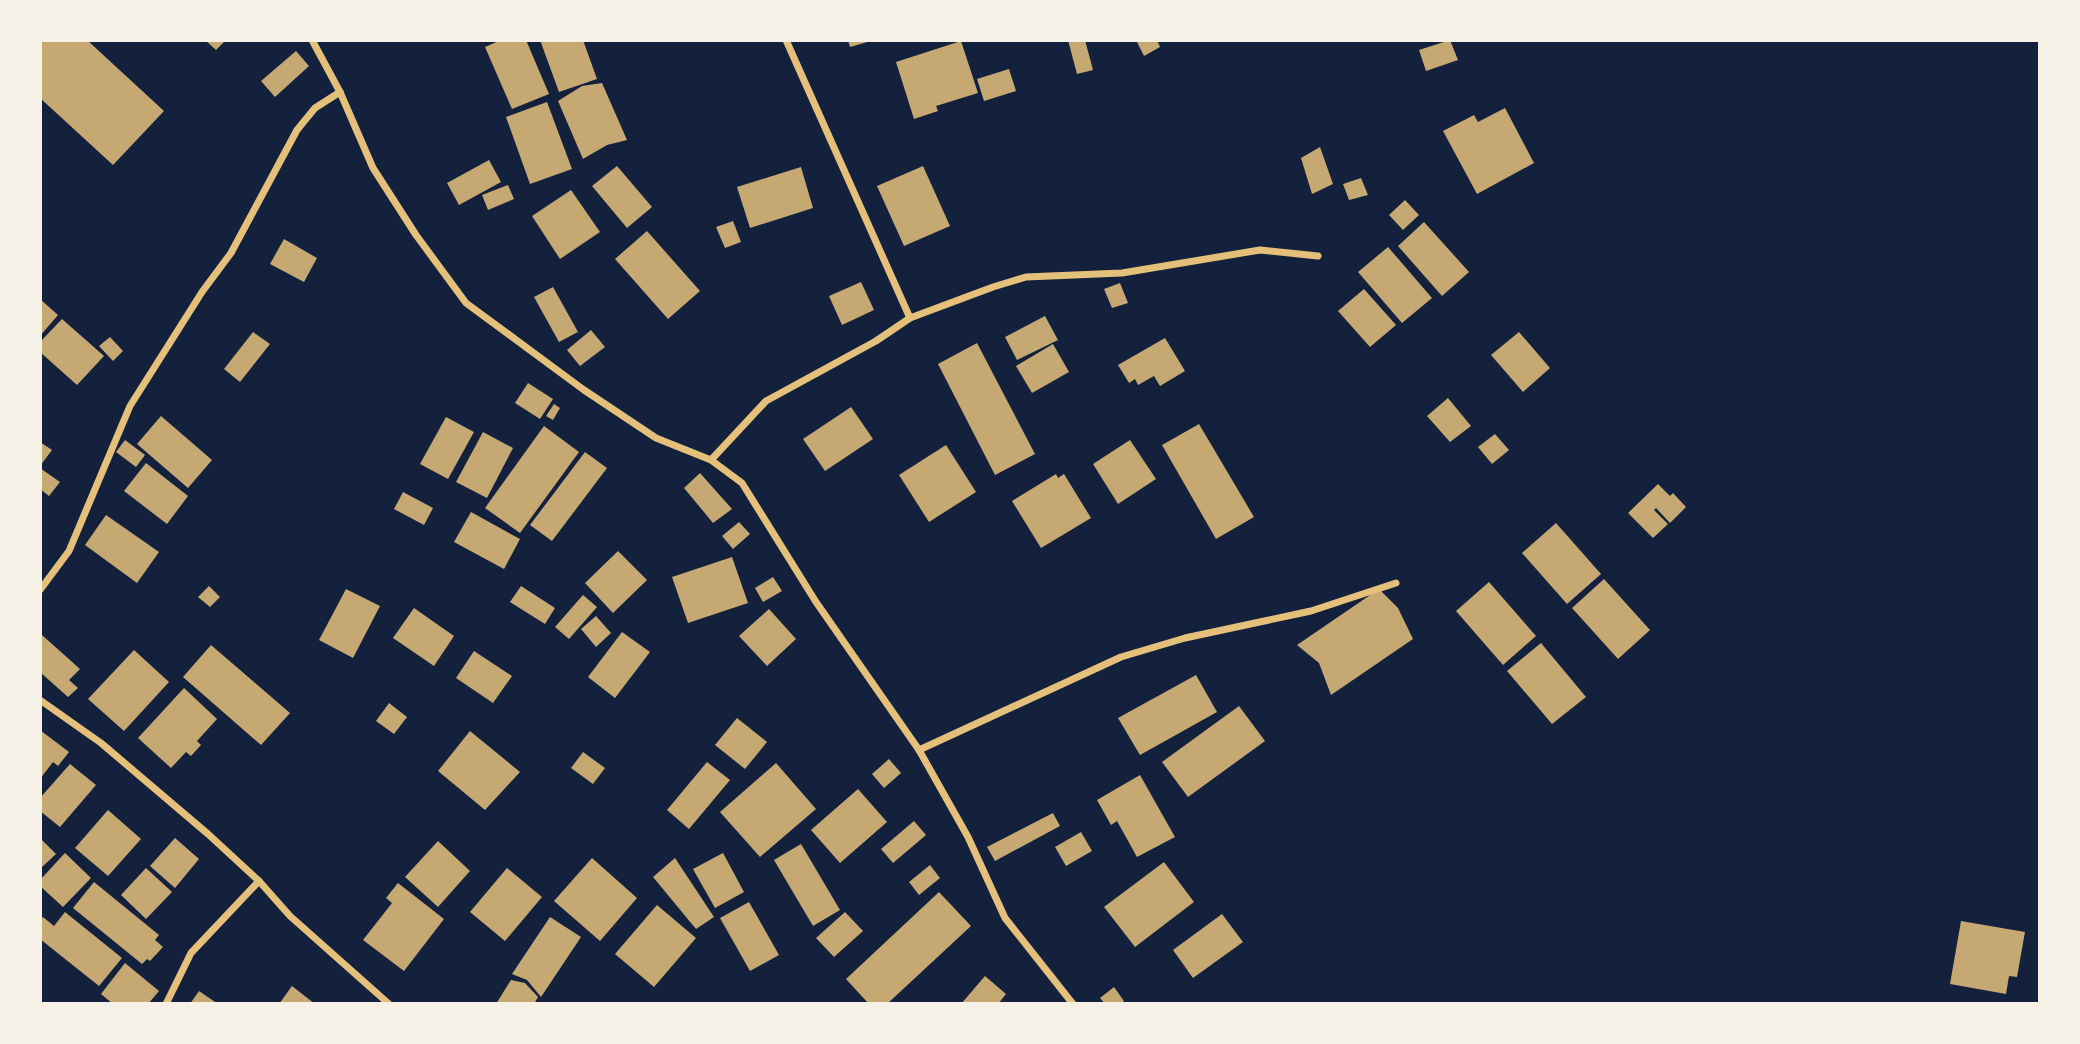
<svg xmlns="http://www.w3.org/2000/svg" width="2080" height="1044" viewBox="0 0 2080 1044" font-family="Mulish,sans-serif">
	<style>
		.building { fill: #c6a872 }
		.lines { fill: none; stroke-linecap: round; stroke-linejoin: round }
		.minor { stroke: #e5c07b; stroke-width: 7 }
	</style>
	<rect width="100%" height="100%" fill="#14213d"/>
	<!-- building -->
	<g class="building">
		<polygon points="40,40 87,40 164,111 113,165 40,98"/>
		<polygon points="205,40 223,40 224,42 216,50"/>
		<polygon points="501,40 526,40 549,94 512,109 485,47"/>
		<polygon points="540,40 583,40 597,79 559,92"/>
		<polygon points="848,40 871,40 871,41 850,47"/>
		<polygon points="1068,40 1085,40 1093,70 1077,74"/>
		<polygon points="1136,40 1157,40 1160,47 1144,56"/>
		<polygon points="1450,40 1458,60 1426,71 1419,50"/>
		<polygon points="961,41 978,93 936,106 938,111 914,119 896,62"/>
		<polygon points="296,51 309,66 275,97 261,81"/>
		<polygon points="1009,69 1016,91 984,101 977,79"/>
		<polygon points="602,83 627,140 607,145 583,159 558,101 582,86"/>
		<polygon points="547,102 572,169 530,184 506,117"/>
		<polygon points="1505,108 1534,163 1477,194 1443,131 1474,115 1478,122"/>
		<polygon points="1320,147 1333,184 1312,194 1301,158"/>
		<polygon points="489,160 501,182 459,205 447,183"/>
		<polygon points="617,166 652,207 627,228 592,186"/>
		<polygon points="923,166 950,226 904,246 877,186"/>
		<polygon points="801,167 813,208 750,228 737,187"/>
		<polygon points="1361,178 1368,195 1349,200 1343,184"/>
		<polygon points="508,185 514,199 488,210 482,195"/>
		<polygon points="571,190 600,232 560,259 532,216"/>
		<polygon points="1405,200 1419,215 1403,230 1389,215"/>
		<polygon points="733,221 741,242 725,248 716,227"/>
		<polygon points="1424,222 1469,272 1442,296 1398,246"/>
		<polygon points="647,231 700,291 668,319 615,259"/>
		<polygon points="284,239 317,258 304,282 270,264"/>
		<polygon points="1388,247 1432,298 1402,323 1358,272"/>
		<polygon points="861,282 874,310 842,325 829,296"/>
		<polygon points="1120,283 1128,303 1112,308 1104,289"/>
		<polygon points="553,287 578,332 559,342 534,297"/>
		<polygon points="1364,289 1396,325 1370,347 1338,311"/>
		<polygon points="40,299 58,315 40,336"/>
		<polygon points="1045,316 1058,340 1017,360 1005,337"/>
		<polygon points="62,319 104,356 77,385 40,352 40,342"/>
		<polygon points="591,330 605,347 580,366 567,350"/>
		<polygon points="253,332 270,344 240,382 224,369"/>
		<polygon points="1519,332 1550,368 1523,392 1491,355"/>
		<polygon points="110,337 123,351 113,361 99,346"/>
		<polygon points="1165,338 1185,371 1160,386 1154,376 1138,385 1135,379 1129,383 1118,365"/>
		<polygon points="977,343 1035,454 995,475 938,364"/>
		<polygon points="1053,344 1069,372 1032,393 1016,366"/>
		<polygon points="528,383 553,399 540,419 515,403"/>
		<polygon points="1448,398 1471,426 1450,442 1427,416"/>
		<polygon points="554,404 560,408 553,420 546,416"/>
		<polygon points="851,407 873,439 825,471 803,439"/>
		<polygon points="161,416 212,460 188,488 137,444"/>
		<polygon points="446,417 474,432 448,479 420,464"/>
		<polygon points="1199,424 1254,517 1216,539 1162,445"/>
		<polygon points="544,426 579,452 520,533 485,508"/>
		<polygon points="483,432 513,448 487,498 456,482"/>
		<polygon points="1495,434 1509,450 1492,464 1478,447"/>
		<polygon points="125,440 145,455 136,467 116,452"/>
		<polygon points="1130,440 1156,479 1118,504 1093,464"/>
		<polygon points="40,442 52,450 40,466"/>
		<polygon points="946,445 976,492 929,522 899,475"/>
		<polygon points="585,452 607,468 552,541 530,525"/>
		<polygon points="146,463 188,496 167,524 124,491"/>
		<polygon points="40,468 60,482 49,496 40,489"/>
		<polygon points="700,473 732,509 713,523 684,488"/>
		<polygon points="1056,474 1058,478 1064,474 1091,518 1041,548 1012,501"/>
		<polygon points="1658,484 1670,496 1673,493 1686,507 1670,523 1656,508 1654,510 1668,524 1653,538 1628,513"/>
		<polygon points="403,492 433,508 424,525 394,509"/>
		<polygon points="471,512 520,539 504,569 454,542"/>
		<polygon points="106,515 159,552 137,583 85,545"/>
		<polygon points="739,522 750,534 733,549 722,536"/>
		<polygon points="1556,523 1601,574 1567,604 1522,553"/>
		<polygon points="618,551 647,580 613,613 585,583"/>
		<polygon points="732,557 748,603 688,623 672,577"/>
		<polygon points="773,577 782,591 763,602 755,588"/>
		<polygon points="1604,579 1650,630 1618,659 1572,608"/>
		<polygon points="1489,582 1536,636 1503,665 1456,611"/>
		<polygon points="209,586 220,597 210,607 198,597"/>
		<polygon points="521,586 555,608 545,624 510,602"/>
		<polygon points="346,589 380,606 353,658 319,640"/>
		<polygon points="1379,589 1398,608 1413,639 1331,695 1319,663 1297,645"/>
		<polygon points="583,595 597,607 569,639 555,627"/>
		<polygon points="414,608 454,636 434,666 393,638"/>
		<polygon points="769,609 796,639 767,666 739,636"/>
		<polygon points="596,616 611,633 596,647 581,629"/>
		<polygon points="622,632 650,652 615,698 588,677"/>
		<polygon points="42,635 80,669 69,680 78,688 68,697 40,672"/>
		<polygon points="1541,643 1586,697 1552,724 1507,671"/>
		<polygon points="211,645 290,713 261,745 183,677"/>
		<polygon points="134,650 169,682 124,731 88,699"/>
		<polygon points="474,651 512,676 493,703 456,678"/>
		<polygon points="1196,675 1217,712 1140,755 1118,718"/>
		<polygon points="184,688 217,719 197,741 201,745 191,756 186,752 171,768 138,738"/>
		<polygon points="389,703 407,717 394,734 376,721"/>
		<polygon points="1239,706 1265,741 1188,797 1162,762"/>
		<polygon points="737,718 767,742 745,769 715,745"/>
		<polygon points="40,730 69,752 58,766 53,762 40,779"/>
		<polygon points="470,731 520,772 485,810 438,771"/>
		<polygon points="583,752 605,768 593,784 571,768"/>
		<polygon points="889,759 901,773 884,788 872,774"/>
		<polygon points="707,762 730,780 689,829 667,810"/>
		<polygon points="776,763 816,809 760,857 720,812"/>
		<polygon points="70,764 96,785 60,827 40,811 40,798"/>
		<polygon points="1140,775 1175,837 1137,857 1117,821 1111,825 1097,800"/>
		<polygon points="858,789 887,822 840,863 811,830"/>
		<polygon points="108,810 141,839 108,876 75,848"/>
		<polygon points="1053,813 1060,826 995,861 987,847"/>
		<polygon points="914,821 926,835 893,863 881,849"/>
		<polygon points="1081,832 1092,851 1066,866 1055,847"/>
		<polygon points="40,838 56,854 40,869"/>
		<polygon points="175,838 199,859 175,888 150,866"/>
		<polygon points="438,841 470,871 438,907 405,877"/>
		<polygon points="801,844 840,910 813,926 774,860"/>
		<polygon points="65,853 91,878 63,907 40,886 40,880"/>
		<polygon points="723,853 744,892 715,908 693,869"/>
		<polygon points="592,858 637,898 600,941 554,901"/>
		<polygon points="675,858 714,917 696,929 653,877"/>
		<polygon points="1164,862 1194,902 1135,947 1104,907"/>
		<polygon points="930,865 940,878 919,895 909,882"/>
		<polygon points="146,868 172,892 146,919 121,895"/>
		<polygon points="507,868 542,897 505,941 470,912"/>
		<polygon points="94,882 159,935 155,940 163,947 150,961 147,959 142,964 73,908"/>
		<polygon points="398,883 444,919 404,971 363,940 392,903 386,898"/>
		<polygon points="939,892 971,926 887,1004 869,1004 846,979"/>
		<polygon points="749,902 779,955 750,971 720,918"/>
		<polygon points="657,905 696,938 654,987 615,954"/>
		<polygon points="65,912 122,958 99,986 40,939 40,921 43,917 54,926"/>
		<polygon points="845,912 863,931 834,957 816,938"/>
		<polygon points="1222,914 1243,942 1193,978 1173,950"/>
		<polygon points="550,917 581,937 541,997 527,980 512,974"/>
		<polygon points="1961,921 2025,932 2017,977 2009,976 2006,994 1950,984"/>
		<polygon points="125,963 159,991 148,1004 113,1004 101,994"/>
		<polygon points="985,976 1006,994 998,1004 961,1004"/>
		<polygon points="511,980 525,983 538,997 534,1004 496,1004"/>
		<polygon points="292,986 315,1004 279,1004"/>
		<polygon points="1114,987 1124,1001 1120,1004 1105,1004 1100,998"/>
		<polygon points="199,991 218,1004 190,1004"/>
	</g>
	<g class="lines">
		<!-- minor -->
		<g class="minor">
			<polyline points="312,40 340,92 373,168 416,235 466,303 584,390 656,438 711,460 742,483 816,602 919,750 968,837 1005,918 1073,1004"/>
			<polyline points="786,40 910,318"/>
			<polyline points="711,460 766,401 876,341 910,318 993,287 1026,277 1122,273 1260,250 1318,256"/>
			<polyline points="40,590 69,551 130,406 202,292 231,253 297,130 315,108 340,92"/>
			<polyline points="40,700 101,743 208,834 259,881 290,916 389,1004"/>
			<polyline points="919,750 1121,657 1185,638 1311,611 1396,583"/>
			<polyline points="166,1004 191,953 259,881"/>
		</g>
	</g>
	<!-- border -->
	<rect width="2080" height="1044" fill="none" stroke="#f6f1e7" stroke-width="84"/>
</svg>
